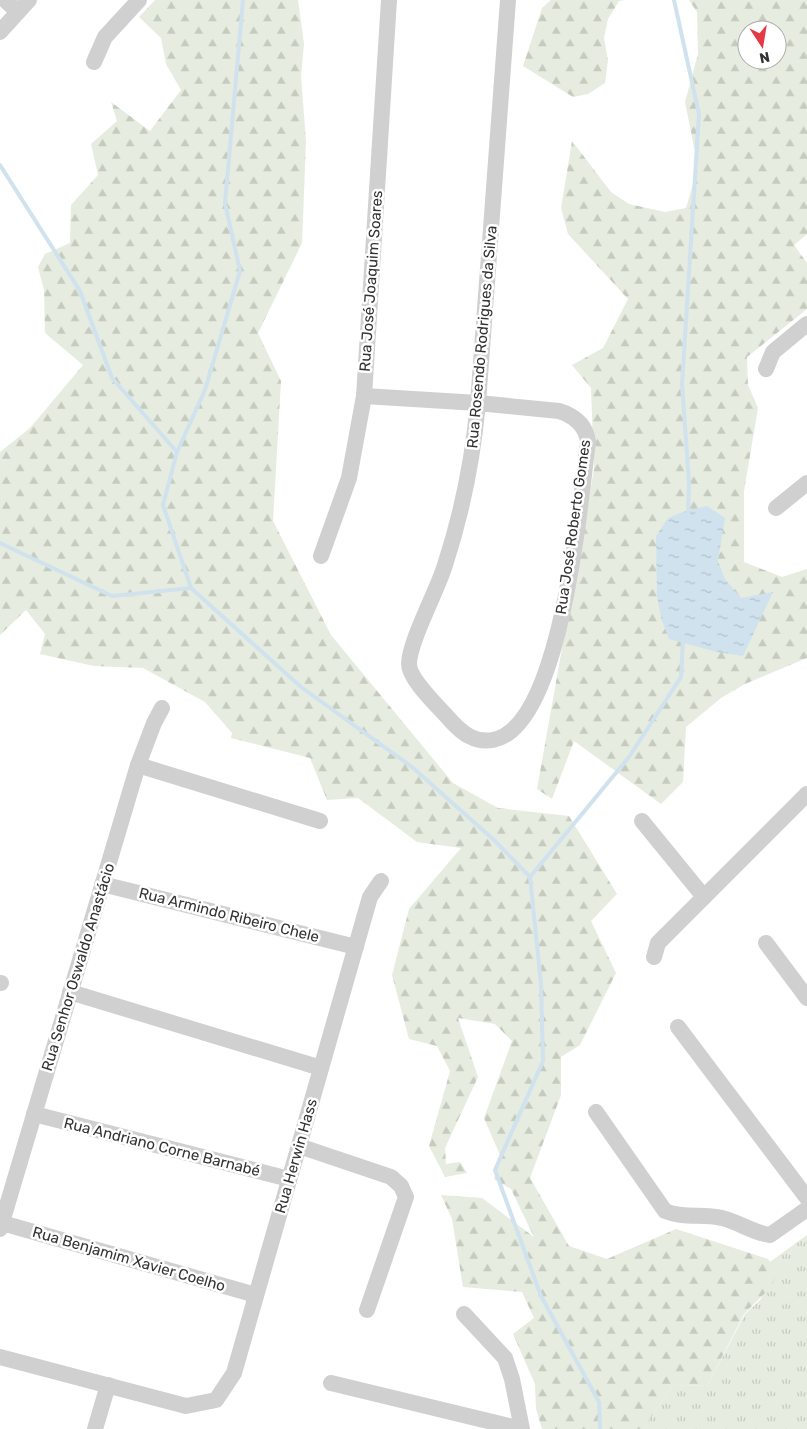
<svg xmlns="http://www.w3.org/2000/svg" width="807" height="1429" viewBox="0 0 807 1429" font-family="Rubik,sans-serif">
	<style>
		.grass { fill: url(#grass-tufts) }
		.forest { fill: url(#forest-firs); fill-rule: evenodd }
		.water { fill: url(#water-ripples) }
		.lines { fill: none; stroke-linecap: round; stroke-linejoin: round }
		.stream { stroke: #cfe2ee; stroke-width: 4 }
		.minor { stroke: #d0d0d0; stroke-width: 16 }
		.labels { text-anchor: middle; stroke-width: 5; stroke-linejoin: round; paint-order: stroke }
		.street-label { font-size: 15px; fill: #333; stroke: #fff }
	</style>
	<defs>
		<pattern id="grass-tufts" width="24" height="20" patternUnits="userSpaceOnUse" patternTransform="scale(1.25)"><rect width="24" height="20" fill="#e6ecdf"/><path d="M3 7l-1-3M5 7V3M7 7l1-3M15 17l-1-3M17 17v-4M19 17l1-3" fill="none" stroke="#c6cbc0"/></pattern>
		<pattern id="forest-firs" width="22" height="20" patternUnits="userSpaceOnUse" patternTransform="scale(1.25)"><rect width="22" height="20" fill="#e6ecdf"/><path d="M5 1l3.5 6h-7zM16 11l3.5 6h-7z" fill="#c6cbc0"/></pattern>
		<pattern id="water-ripples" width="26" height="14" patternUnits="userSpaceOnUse" patternTransform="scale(1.25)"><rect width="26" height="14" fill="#cfe2ee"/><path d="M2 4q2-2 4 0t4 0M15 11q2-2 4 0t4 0" fill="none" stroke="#b2c2cd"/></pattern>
	</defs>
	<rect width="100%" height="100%" fill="#fff"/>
	<!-- grass -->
	<polygon class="grass" points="807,1235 807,1429 643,1429 673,1385 707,1386 745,1314 760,1300 778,1271 770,1262"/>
	<!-- forest -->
	<g class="forest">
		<polygon points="155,0 298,0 304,44 301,76 306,141 302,243 258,333 281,381 273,521 331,635 453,783 498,808 569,816 617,894 591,921 616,973 580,1045 561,1057 561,1095 530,1178 569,1246 607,1259 676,1229 768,1259 778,1271 771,1287 744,1314 707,1386 673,1385 643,1429 542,1429 536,1409 535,1384 513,1334 534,1318 522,1292 463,1287 452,1219 441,1195 482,1198 534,1237 511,1189 494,1179 500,1155 484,1118 512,1041 495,1024 458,1018 478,1077 445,1148 446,1164 460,1162 467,1173 445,1177 429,1146 450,1071 437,1046 409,1039 392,975 409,909 461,848 417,842 358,798 327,800 310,758 231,738 232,733 205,702 143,668 94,666 40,654 45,634 26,610 0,635 0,452 30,428 83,365 45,333 44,290 38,267 45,254 70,243 71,205 98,175 91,144 117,121 111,102 150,131 181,90 166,64 161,38 139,17"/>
		<polygon points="551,0 625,0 619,1 608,19 604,38 608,60 605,83 588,94 573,97 523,66 542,8"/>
		<path d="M689 0H807V234L794 245 807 263V309L747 357 748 385 758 408 744 491V562L782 577 807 569V658L745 684 721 698 686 727 683 782 661 804 574 741 552 799 537 789 594 469 591 388 572 365 603 348 628 299 568 234 561 208 572 141 611 192 629 204 665 212 686 208 698 167 685 102 698 54 697 12ZM747 30H777V60H747Z"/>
	</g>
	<!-- water -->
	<polygon class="water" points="707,506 725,518 718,561 725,579 741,598 773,592 743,656 717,652 669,639 661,618 657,596 656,536 668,518 685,511"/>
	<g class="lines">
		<!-- stream -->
		<g class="stream">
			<polyline points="243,0 225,203 240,271 205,390 177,452 163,505 191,588 301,687 412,767 494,840 530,877"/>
			<polyline points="674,0 699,114 682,384 689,482 688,514"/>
			<polyline points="0,165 80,291 112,378 177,452"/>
			<polyline points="0,543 112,596 191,588"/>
			<polyline points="600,1429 599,1402 541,1296 495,1170 543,1061 541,984 530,877 629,757 681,677 683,638"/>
		</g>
		<!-- minor -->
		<g class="minor">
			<polyline points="5,0 18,12"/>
			<polyline points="0,32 29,0"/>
			<polyline points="94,62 105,37 139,0"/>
			<polyline points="766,369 773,352 807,324"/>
			<path d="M364 396 478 403 559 411C575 416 586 425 588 442 580 501 562 727 493 740 475 743 463 734 451 721 440 708 409 680 409 664 409 642 438 589 445 565 462 513 473 457 478 403L508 0"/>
			<polyline points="776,508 807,483"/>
			<polyline points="321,556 349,478 364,396 389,0"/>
			<polyline points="138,765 320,821"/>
			<polyline points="642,821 704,897"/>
			<polyline points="102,884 356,947"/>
			<polyline points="766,943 807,998"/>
			<polyline points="654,957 658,943 807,794"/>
			<polyline points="0,983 1,983"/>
			<polyline points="70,992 321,1068"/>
			<polyline points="678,1027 807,1198"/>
			<path d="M596 1112 665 1211C684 1219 703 1213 722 1218 739 1222 753 1233 770 1235L807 1209"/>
			<polyline points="34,1114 289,1179"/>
			<polyline points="299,1146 391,1177 401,1186 406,1197 367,1310"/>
			<polyline points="2,1223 256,1295"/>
			<polyline points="0,1229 138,765 154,723 162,708"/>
			<polyline points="464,1314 505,1358 512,1379 522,1429"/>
			<polyline points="0,1357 186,1406 216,1400 234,1373 370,897 381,881"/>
			<polyline points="331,1383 521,1429"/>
			<polyline points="95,1429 108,1385"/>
		</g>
	</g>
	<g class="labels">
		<!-- street labels -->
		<g class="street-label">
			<text transform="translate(371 281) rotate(-86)" y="5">Rua José Joaquim Soares</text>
			<text transform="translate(482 337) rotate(-85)" y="5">Rua Rosendo Rodrigues da Silva</text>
			<text transform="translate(573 527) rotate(-82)" y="5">Rua José Roberto Gomes</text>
			<text transform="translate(229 915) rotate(14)" y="5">Rua Armindo Ribeiro Chele</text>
			<text transform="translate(78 967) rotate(-73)" y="5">Rua Senhor Oswaldo Anastácio</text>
			<text transform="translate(162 1147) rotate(14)" y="5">Rua Andriano Corne Barnabé</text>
			<text transform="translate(296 1156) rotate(-74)" y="5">Rua Herwin Hass</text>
			<text transform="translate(129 1259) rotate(16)" y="5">Rua Benjamim Xavier Coelho</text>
		</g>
	</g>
	<!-- north arrow -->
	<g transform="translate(762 45) rotate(168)"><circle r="24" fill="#ffffff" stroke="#adadad"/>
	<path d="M0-4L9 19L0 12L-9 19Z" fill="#e63946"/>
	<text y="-8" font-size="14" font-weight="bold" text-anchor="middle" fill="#333333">N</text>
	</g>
</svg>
